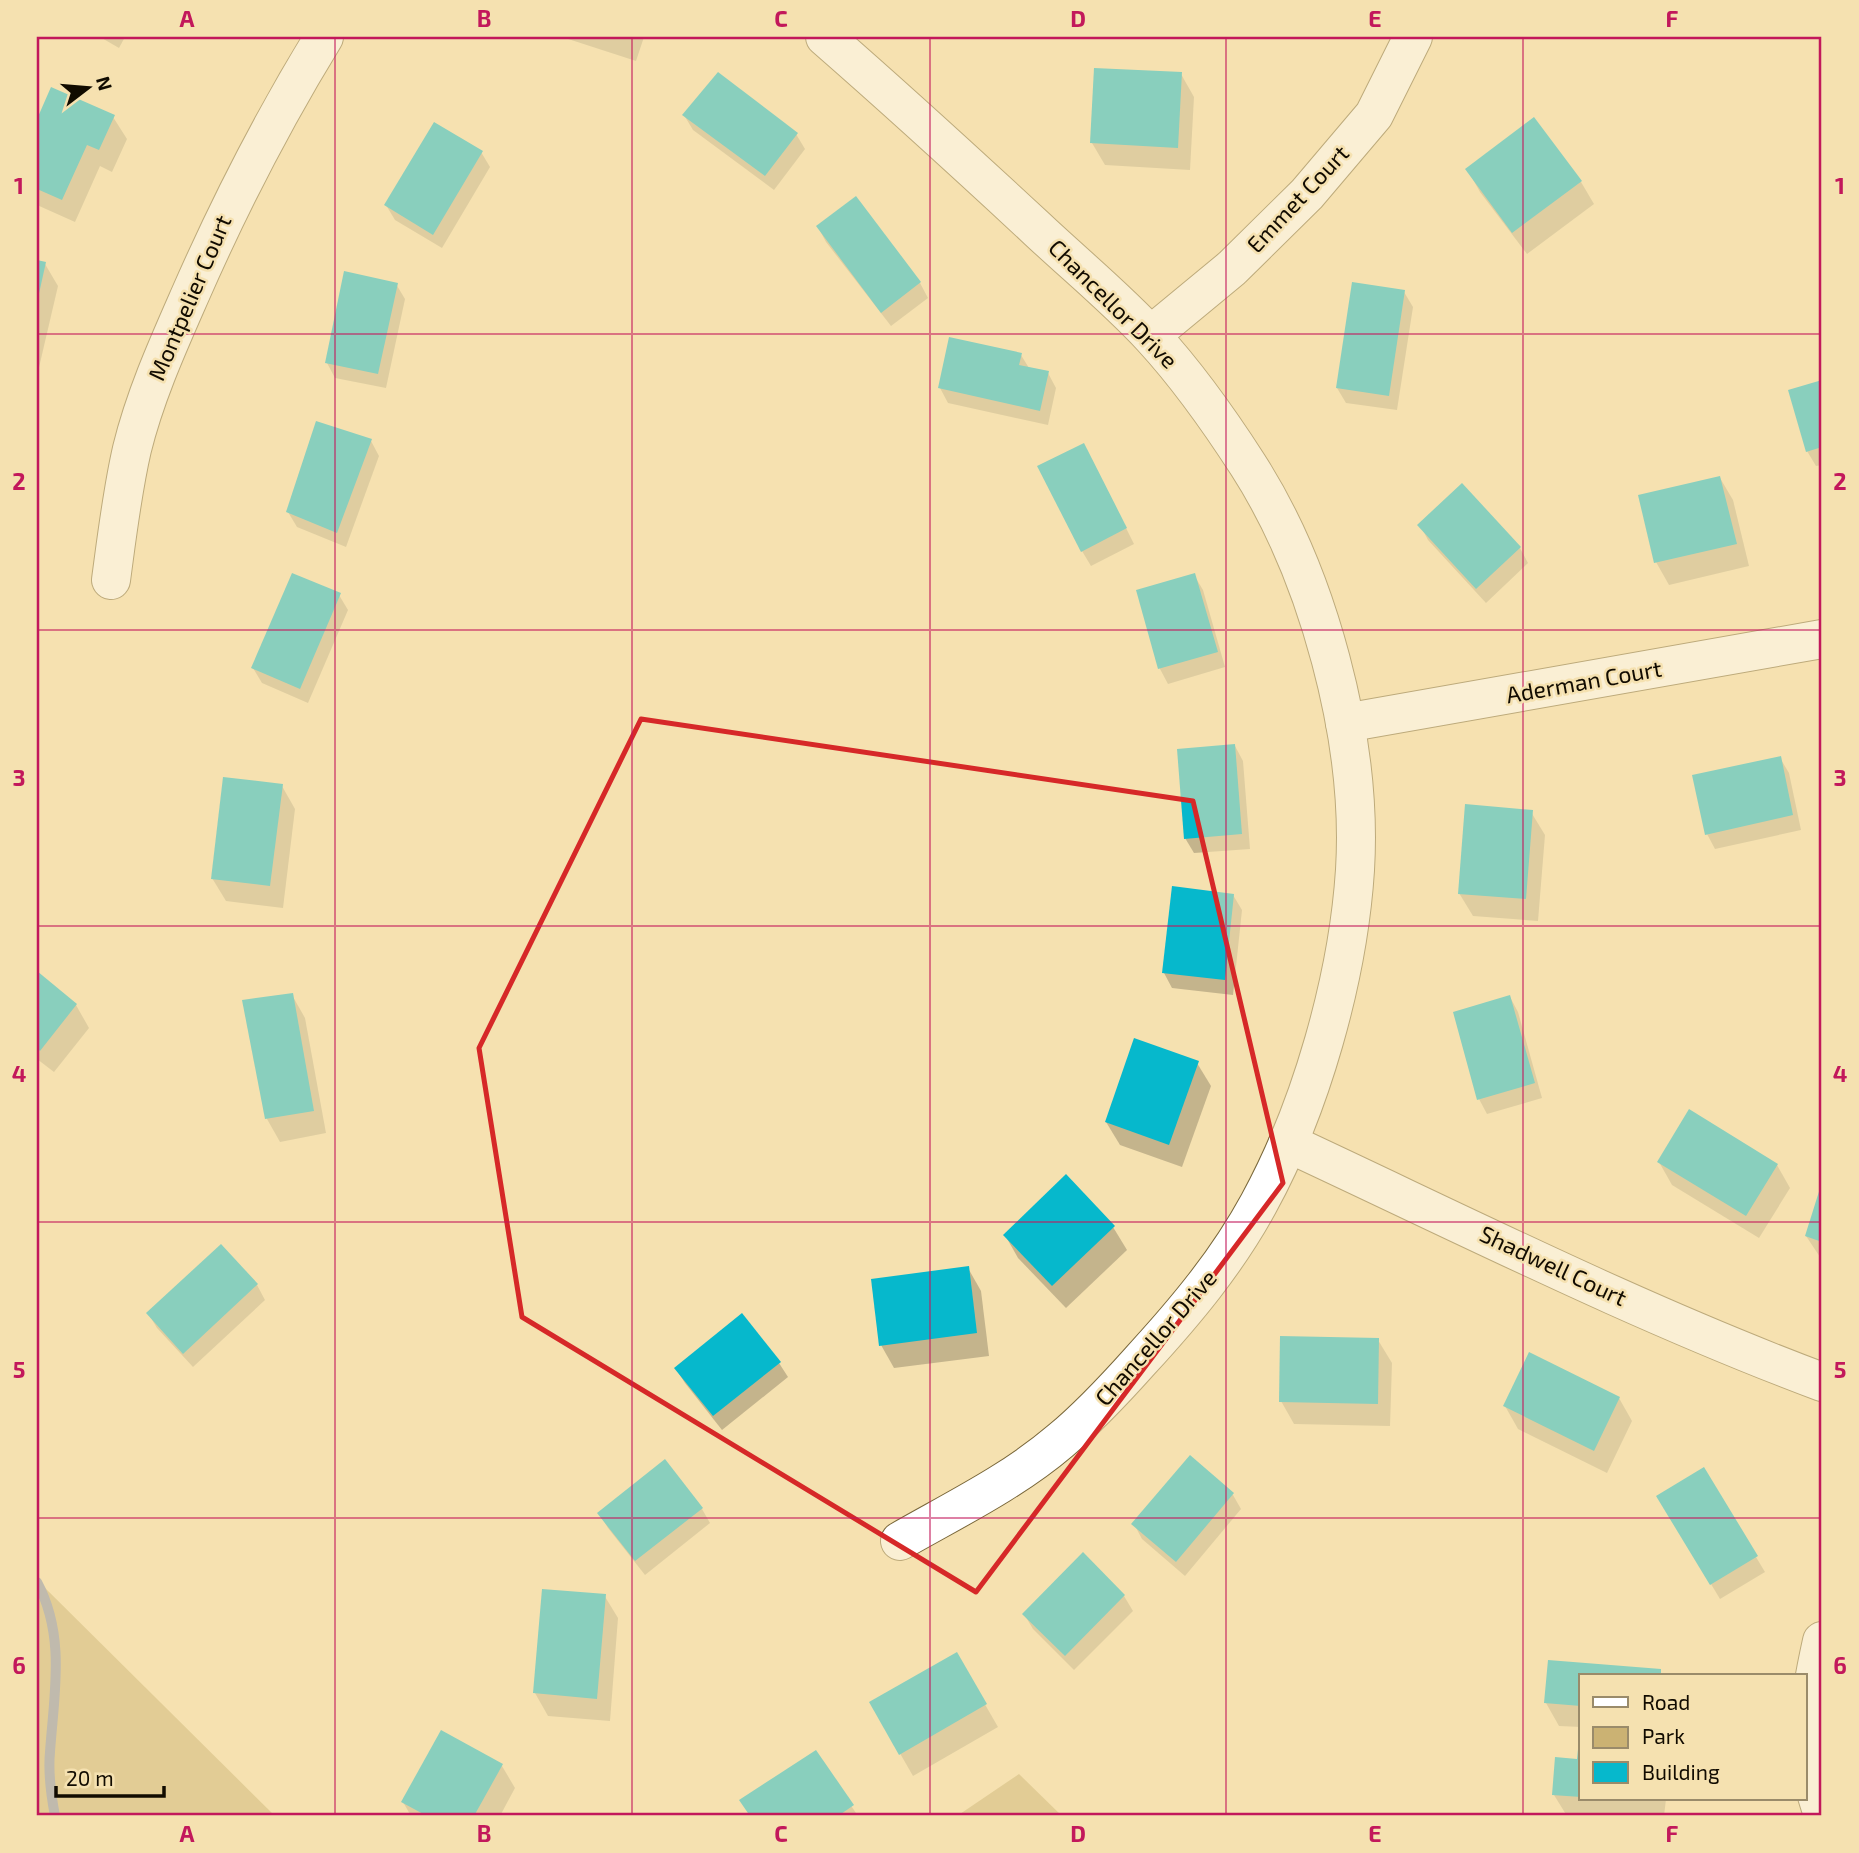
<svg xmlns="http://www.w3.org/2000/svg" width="1859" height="1853" viewBox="0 0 1859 1853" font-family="'Exo 2',sans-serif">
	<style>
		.green { fill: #cbb273 }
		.shadow { fill: #0003 }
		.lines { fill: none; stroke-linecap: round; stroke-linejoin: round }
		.stream { stroke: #7e8aa9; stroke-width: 10 }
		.building { fill: #06b8cc }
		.minor-casing { stroke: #79673a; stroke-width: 40 }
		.minor { stroke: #fff; stroke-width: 38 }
		.marked { fill: none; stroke: #d62828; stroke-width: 5; stroke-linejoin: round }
		.grid { fill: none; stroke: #c2185b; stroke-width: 2; stroke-opacity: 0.55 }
		.labels { text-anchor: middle; stroke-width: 5; stroke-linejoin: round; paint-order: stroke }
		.street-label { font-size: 23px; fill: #110b00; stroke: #f5e1b0 }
		.neatline { fill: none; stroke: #c2185b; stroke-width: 2.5 }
		.grid-label { font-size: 23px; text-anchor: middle; font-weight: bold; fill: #c2185b }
	</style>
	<rect width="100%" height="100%" fill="#f5e1b0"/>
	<!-- green -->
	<g class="green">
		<polygon points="37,1580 275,1816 37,1816"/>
		<polygon points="1019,1774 1062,1816 957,1816"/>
	</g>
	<!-- shadow -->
	<g class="shadow">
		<polygon points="100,37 125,37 119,48"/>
		<polygon points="562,37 644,37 636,61"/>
		<polygon points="1181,74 1194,97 1190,170 1105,165 1092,143"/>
		<polygon points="52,89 113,117 127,139 112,172 100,166 75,222 37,205 37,123"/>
		<polygon points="684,115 796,134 805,149 774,190 693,130"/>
		<polygon points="481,152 490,167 442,248 395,220 386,205"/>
		<polygon points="1467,169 1581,182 1594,204 1527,254 1480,192"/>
		<polygon points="818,227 920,283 928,298 891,326 826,242"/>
		<polygon points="37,261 45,264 58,286 37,376"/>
		<polygon points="396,284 405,299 386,388 335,378 327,363"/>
		<polygon points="1404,292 1413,307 1397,410 1346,403 1337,388"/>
		<polygon points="1021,355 1029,368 1048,373 1056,388 1048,425 948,403 940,388"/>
		<polygon points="1822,382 1822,465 1816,466 1807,451 1790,391"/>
		<polygon points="371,441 379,456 346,547 297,527 288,512"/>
		<polygon points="1092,460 1134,544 1091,566 1082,551"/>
		<polygon points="1720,478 1733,500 1749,566 1669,585 1656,562"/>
		<polygon points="1420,525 1520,548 1528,563 1486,603 1428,540"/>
		<polygon points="1194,575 1203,590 1225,667 1168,684 1160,669 1138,591"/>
		<polygon points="339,595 348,610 308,703 262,683 253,668"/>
		<polygon points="1235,746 1243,761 1250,849 1194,853 1185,838"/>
		<polygon points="1780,758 1789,773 1801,830 1715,849 1707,834"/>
		<polygon points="282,786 295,809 283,908 226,901 212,878"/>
		<polygon points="1531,812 1545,835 1538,921 1473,916 1459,893"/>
		<polygon points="1233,895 1242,910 1233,995 1172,988 1164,973"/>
		<polygon points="37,973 76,1005 89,1028 54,1072 37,1059"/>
		<polygon points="292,995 305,1018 326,1133 280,1142 267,1119 244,1002"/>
		<polygon points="1510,997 1518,1012 1542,1098 1487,1114 1479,1099"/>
		<polygon points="1197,1063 1211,1086 1182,1167 1120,1145 1106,1122"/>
		<polygon points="1659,1162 1777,1165 1790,1188 1759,1238 1672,1185"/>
		<polygon points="1822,1186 1822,1260 1806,1236"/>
		<polygon points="1113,1227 1127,1250 1066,1308 1018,1258 1005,1235"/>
		<polygon points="968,1268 981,1291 989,1356 894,1368 881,1345"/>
		<polygon points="257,1285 265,1300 193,1367 157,1328 148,1313"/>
		<polygon points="1378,1340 1392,1363 1390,1426 1294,1424 1281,1401"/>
		<polygon points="779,1363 788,1377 722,1430 685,1383 676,1369"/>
		<polygon points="1619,1398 1632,1421 1607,1473 1518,1429 1505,1406"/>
		<polygon points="1190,1458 1233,1495 1241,1509 1185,1576 1142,1539 1134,1524"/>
		<polygon points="1703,1469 1765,1572 1720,1599 1658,1496"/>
		<polygon points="702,1509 710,1523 645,1575 608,1528 599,1513"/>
		<polygon points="604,1595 618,1618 610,1721 548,1716 535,1693"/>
		<polygon points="1124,1596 1133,1611 1074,1670 1033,1629 1024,1614"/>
		<polygon points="956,1654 998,1727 913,1776 871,1703"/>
		<polygon points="1549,1662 1660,1671 1663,1676 1581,1676 1581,1727 1559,1726 1546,1703"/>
		<polygon points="442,1732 502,1766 515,1788 500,1816 411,1816 403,1802"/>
		<polygon points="1581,1736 1581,1799 1666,1799 1664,1816 1567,1816 1554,1795 1579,1761"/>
		<polygon points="815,1752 858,1816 751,1816 742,1801"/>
	</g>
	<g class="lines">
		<!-- stream -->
		<path class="stream" d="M37 1582C66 1636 54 1694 50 1752 48 1773 51 1795 55 1816"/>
	</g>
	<!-- building -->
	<g class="building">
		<polygon points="1094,68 1182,72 1178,148 1090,143"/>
		<polygon points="718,72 798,133 765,176 682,115"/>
		<polygon points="51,87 115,115 99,150 87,145 62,200 37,189 37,119"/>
		<polygon points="1534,117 1582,181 1512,233 1465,169"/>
		<polygon points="434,122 483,151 433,235 384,205"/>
		<polygon points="856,196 921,282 881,313 816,226"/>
		<polygon points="37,260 46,262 38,298 37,297"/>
		<polygon points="344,271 398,283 378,374 325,363"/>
		<polygon points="1352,282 1405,290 1389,396 1336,388"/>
		<polygon points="949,337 1022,353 1019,365 1049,371 1040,411 938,388"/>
		<polygon points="1822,380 1822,447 1806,452 1788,390"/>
		<polygon points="316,421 372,439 337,533 286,512"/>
		<polygon points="1084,443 1127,528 1081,552 1037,466"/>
		<polygon points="1720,476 1737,544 1654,563 1638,495"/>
		<polygon points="1462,483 1521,547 1476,589 1417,525"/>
		<polygon points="292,573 341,593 300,689 251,668"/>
		<polygon points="1195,573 1218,652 1158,669 1136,590"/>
		<polygon points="1235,744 1242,834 1184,839 1177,749"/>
		<polygon points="1781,756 1793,815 1705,835 1692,775"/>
		<polygon points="223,777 283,784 270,886 211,879"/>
		<polygon points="1465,804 1533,810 1526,899 1458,894"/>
		<polygon points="1172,886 1234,894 1225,980 1162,973"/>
		<polygon points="37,971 77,1004 40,1051 37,1048"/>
		<polygon points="293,993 314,1111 265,1119 242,1000"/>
		<polygon points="1510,995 1535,1083 1477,1100 1453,1012"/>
		<polygon points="1134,1038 1199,1061 1169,1145 1105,1122"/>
		<polygon points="1689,1109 1778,1164 1746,1216 1657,1162"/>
		<polygon points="1066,1174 1115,1226 1052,1286 1003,1235"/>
		<polygon points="1822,1182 1822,1242 1805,1236"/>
		<polygon points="221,1244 258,1284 183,1354 146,1313"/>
		<polygon points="969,1266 977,1333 879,1346 871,1279"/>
		<polygon points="742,1313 781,1362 713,1416 674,1368"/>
		<polygon points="1280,1336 1379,1338 1378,1404 1279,1402"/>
		<polygon points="1529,1352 1620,1397 1594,1451 1503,1406"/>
		<polygon points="1190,1455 1234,1493 1176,1562 1131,1524"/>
		<polygon points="665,1459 703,1508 635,1561 597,1513"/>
		<polygon points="1704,1467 1758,1556 1710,1585 1656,1496"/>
		<polygon points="1083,1552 1125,1595 1065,1656 1022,1614"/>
		<polygon points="542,1589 606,1594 597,1699 533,1693"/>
		<polygon points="957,1652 987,1704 899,1755 869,1702"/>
		<polygon points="1548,1660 1661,1669 1661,1676 1581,1676 1581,1706 1544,1703"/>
		<polygon points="441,1730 503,1764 474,1816 427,1816 401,1802"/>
		<polygon points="1579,1739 1581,1739 1581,1797 1552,1795 1555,1757 1577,1759"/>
		<polygon points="816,1750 854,1805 838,1816 750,1816 739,1800"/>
	</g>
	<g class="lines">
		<defs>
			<g id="minor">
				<path d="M825 37C896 99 965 162 1035 227 1073 263 1116 298 1152 337 1188 376 1219 420 1248 465 1318 574 1363 740 1355 870 1348 978 1311 1108 1259 1203 1227 1262 1185 1312 1140 1361 1115 1389 1089 1417 1060 1441 1012 1482 954 1510 900 1541"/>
				<polyline points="1151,335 1232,268 1307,194 1374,115 1413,37"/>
				<path d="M111 580C117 536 122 492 132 449 145 396 168 345 190 295 229 206 273 120 324 37"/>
				<polyline points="1345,723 1822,639"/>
				<path d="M1288 1143C1464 1225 1640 1314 1822 1382"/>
				<path d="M1822 1641C1808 1704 1800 1750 1822 1812"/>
			</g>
		</defs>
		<!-- minor casing -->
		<use href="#minor" class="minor-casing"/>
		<!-- minor -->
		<use href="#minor" class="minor"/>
	</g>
	<!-- marked area -->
	<path d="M0 0H1859V1853H0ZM641 719 1193 801 1283 1183 976 1592 522 1317 479 1048Z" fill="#f5e1b0" fill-opacity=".55" fill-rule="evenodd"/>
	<path class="marked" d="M641 719 1193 801 1283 1183 976 1592 522 1317 479 1048Z"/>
	<!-- grid -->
	<path class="grid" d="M335 37V1816M632 37V1816M930 37V1816M1226 37V1816M1523 37V1816M37 334H1822M37 630H1822M37 926H1822M37 1222H1822M37 1518H1822"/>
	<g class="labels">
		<!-- street labels -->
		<g class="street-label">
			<text transform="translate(1298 199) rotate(-47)" y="8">Emmet Court</text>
			<text transform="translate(190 298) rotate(-67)" y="8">Montpelier Court</text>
			<text transform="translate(1113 304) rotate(45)" y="8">Chancellor Drive</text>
			<text transform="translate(1584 682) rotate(-10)" y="8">Aderman Court</text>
			<text transform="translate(1553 1266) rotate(25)" y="8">Shadwell Court</text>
			<text transform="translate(1156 1338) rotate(-49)" y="8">Chancellor Drive</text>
		</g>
	</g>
	<!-- border -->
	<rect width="1859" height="1853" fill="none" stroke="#f5e1b0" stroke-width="77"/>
	<!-- legend -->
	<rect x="1579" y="1674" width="228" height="126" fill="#f5e1b0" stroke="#9a8b6a" stroke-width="2"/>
	<rect x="1593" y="1697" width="35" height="10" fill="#ffffff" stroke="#9a8b6a" stroke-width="2"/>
	<text x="1642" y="1710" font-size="21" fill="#110b00">Road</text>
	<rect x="1593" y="1727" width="35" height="21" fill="#cbb273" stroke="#9a8b6a" stroke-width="2"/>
	<text x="1642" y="1744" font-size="21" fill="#110b00">Park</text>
	<rect x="1593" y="1762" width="35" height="21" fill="#06b8cc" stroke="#9a8b6a" stroke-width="2"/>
	<text x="1642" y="1780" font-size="21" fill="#110b00">Building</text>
	<!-- north arrow -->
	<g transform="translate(88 88) rotate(74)" stroke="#f5e1b0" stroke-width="5" paint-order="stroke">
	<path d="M0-5L12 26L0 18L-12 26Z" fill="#110b00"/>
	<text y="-10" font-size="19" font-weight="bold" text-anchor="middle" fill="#110b00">N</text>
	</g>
	<!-- scale -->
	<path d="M56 1786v10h108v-10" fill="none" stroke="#110b00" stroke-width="3.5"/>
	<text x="66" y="1786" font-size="21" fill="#110b00" stroke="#f5e1b0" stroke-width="5" paint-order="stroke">20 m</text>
	<rect x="38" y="38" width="1782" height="1776" class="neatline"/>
	<g class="grid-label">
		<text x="187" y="27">A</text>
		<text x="484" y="27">B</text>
		<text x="781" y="27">C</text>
		<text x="1078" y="27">D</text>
		<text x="1375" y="27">E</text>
		<text x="1672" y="27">F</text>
		<text x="19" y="194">1</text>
		<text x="1840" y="194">1</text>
		<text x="19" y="490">2</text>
		<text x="1840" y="490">2</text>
		<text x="19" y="786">3</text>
		<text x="1840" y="786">3</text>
		<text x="19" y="1082">4</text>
		<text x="1840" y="1082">4</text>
		<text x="19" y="1378">5</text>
		<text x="1840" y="1378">5</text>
		<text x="19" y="1674">6</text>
		<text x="1840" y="1674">6</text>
		<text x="187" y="1842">A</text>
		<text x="484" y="1842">B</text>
		<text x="781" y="1842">C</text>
		<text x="1078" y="1842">D</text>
		<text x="1375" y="1842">E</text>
		<text x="1672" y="1842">F</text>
	</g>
</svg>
